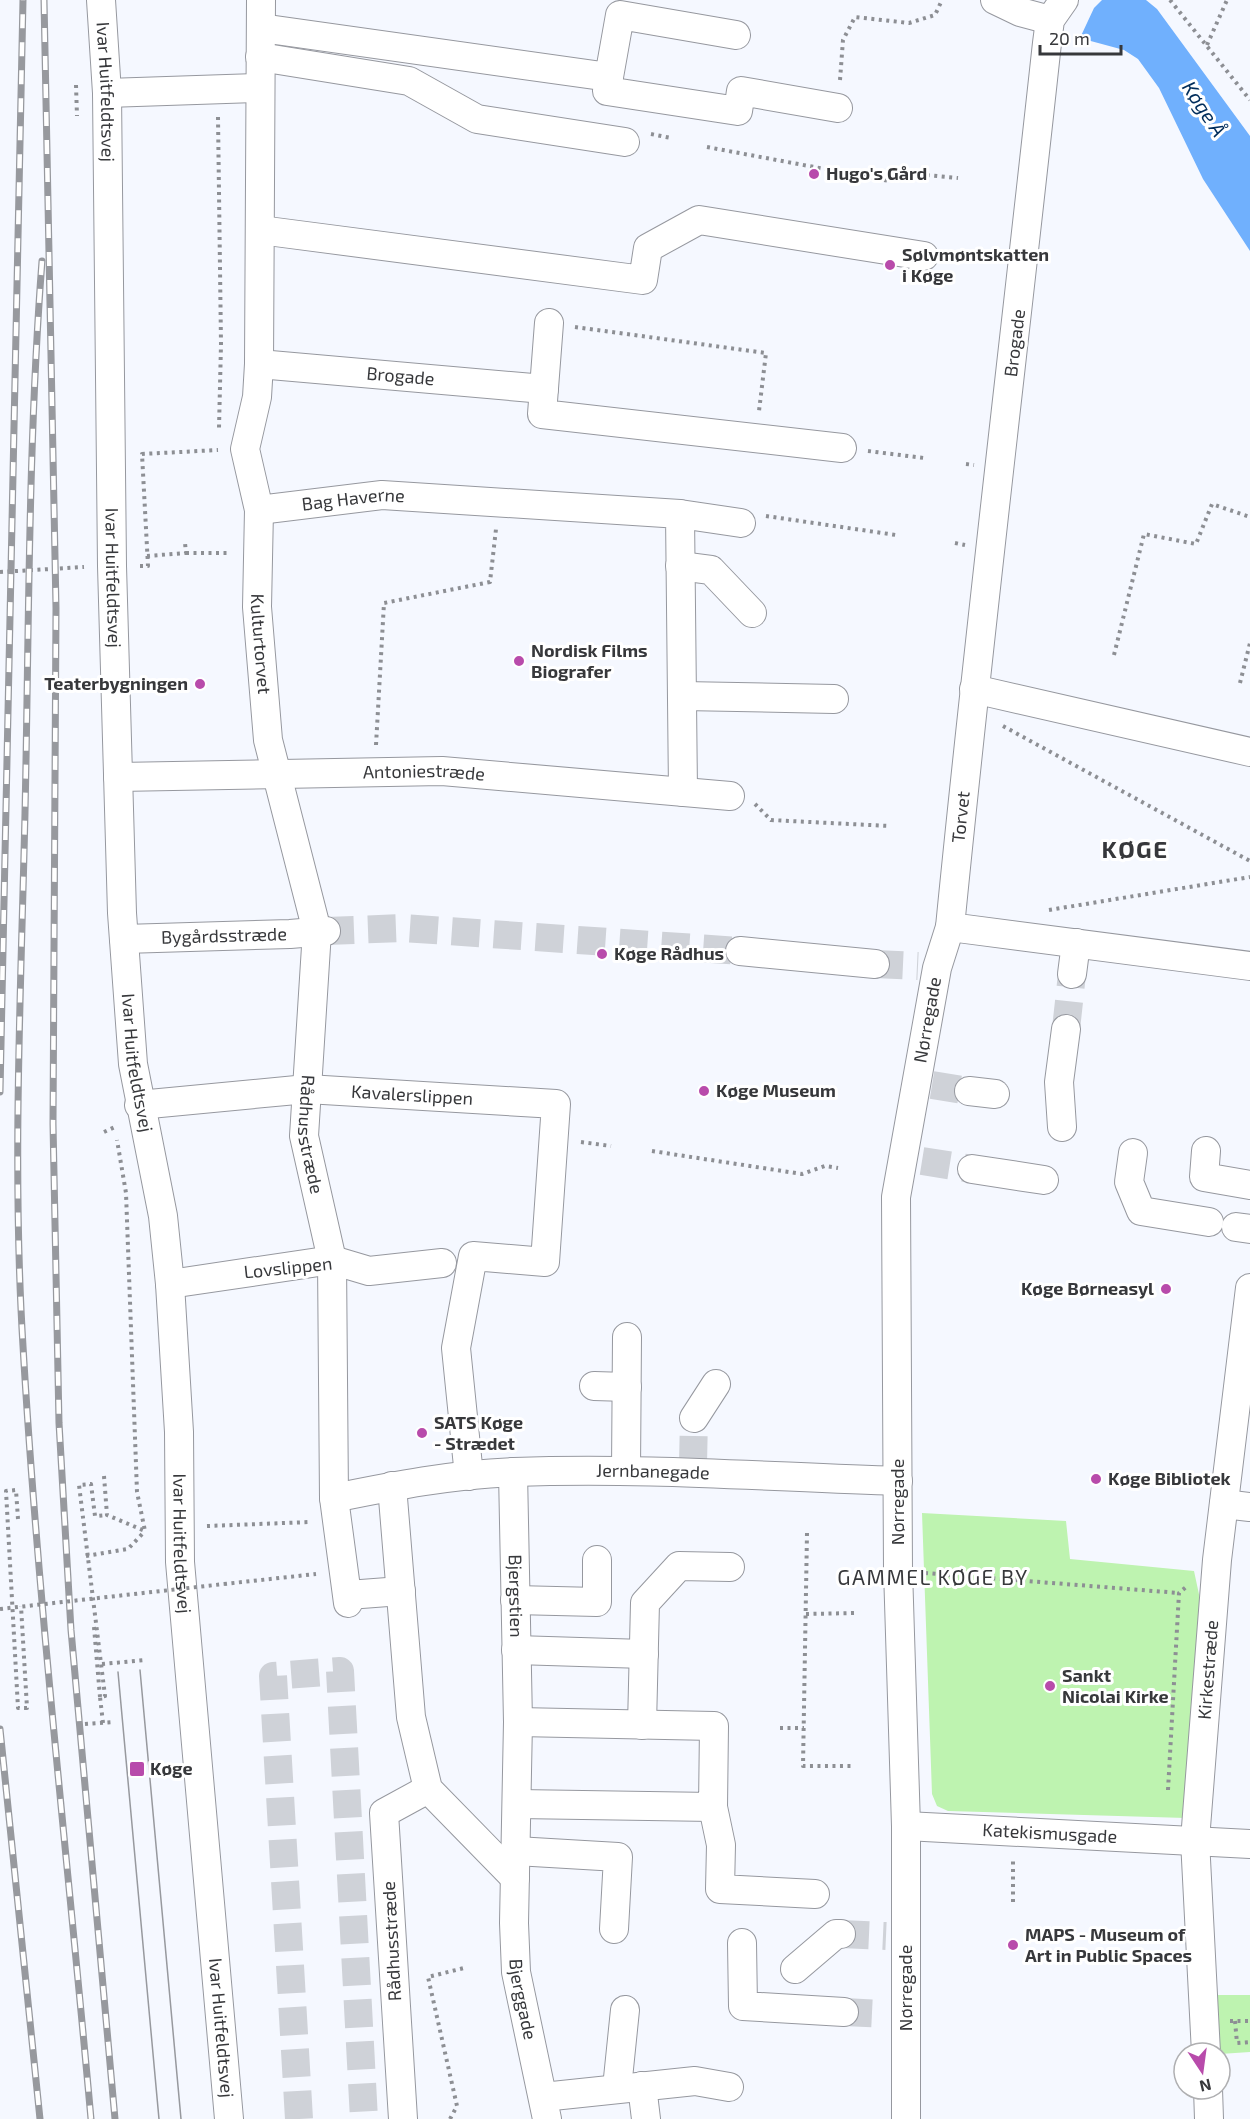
<svg xmlns="http://www.w3.org/2000/svg" width="1250" height="2119" viewBox="0 0 1250 2119" font-family="'Exo 2',sans-serif">
	<style>
		.green { fill: #bef3b0 }
		.water { fill: #70b0fd }
		.pier { fill: #f5f8ff }
		.lines { fill: none; stroke-linecap: round; stroke-linejoin: round }
		.minor-tunnel { stroke: #cfd2d8; stroke-width: 28; stroke-dasharray: 28 14; stroke-linecap: butt }
		.minor-casing { stroke: #96989f; stroke-width: 30 }
		.path { stroke: #8d8f94; stroke-width: 4; stroke-dasharray: 3 4.5; stroke-linecap: butt }
		.minor { stroke: #fff; stroke-width: 28 }
		.tram { stroke: #97999e; stroke-width: 1.5 }
		.rail-casing { stroke: #97999e; stroke-width: 7 }
		.rail { stroke: #fff; stroke-width: 4.5; stroke-dasharray: 14; stroke-linecap: butt }
		.path-bridge { stroke: #8d8f94; stroke-width: 4; stroke-dasharray: 3 4.5; stroke-linecap: butt }
		.poi-dot { fill: #b84bab; stroke: #fff; stroke-width: 2 }
		.labels { text-anchor: middle; stroke-width: 6; stroke-linejoin: round; paint-order: stroke }
		.street-label { font-size: 18px; fill: #37383b; stroke: #fff }
		.poi-label { font-size: 18px; font-weight: bold; fill: #37383b; stroke: #fff; text-anchor: start }
		.water-label { font-size: 20px; font-style: italic; fill: #002d5b; stroke: #fff }
		.quarter-label { font-size: 21px; letter-spacing: 1.5px; fill: #37383b; stroke: #fff }
		.district-label { font-size: 24px; font-weight: bold; letter-spacing: 1.5px; fill: #37383b; stroke: #fff }
	</style>
	<rect width="100%" height="100%" fill="#f5f8ff"/>
	<!-- green -->
	<g class="green">
		<polygon points="922,1513 1066,1521 1070,1559 1194,1571 1200,1599 1186,1818 948,1811 937,1806 932,1794"/>
		<polygon points="1216,1995 1250,1995 1250,2052 1220,2054"/>
	</g>
	<!-- water -->
	<polygon class="water" points="1040,0 1146,0 1157,9 1250,136 1250,251 1203,179 1159,88 1138,59 1124,50 1087,40"/>
	<!-- pier -->
	<polygon class="pier" points="1037,0 1102,0 1094,8 1080,38"/>
	<g class="lines">
		<!-- minor-tunnel -->
		<g class="minor-tunnel">
			<polyline points="326,931 403,928 740,951"/>
			<polyline points="875,964 918,966"/>
			<polyline points="1066,1029 1072,974"/>
			<polyline points="932,1085 969,1091"/>
			<polyline points="922,1161 972,1169"/>
			<polyline points="693,1464 694,1418"/>
			<polyline points="841,1934 886,1936"/>
			<polyline points="844,2012 885,2014"/>
			<polyline points="299,2119 273,1676 340,1671 364,2119"/>
		</g>
		<defs>
			<g id="minor">
				<path id="s1" d="M101 0 107 93 112 566 122 913 133 1064 163 1216 170 1284 179 1432 180 1562 229 2119"/>
				<path id="s2" d="M261 0 259 364 257 397 245 449 259 510 382 495 680 514 683 792"/>
				<polyline points="995,0 1020,12 1050,20"/>
				<path d="M1064 0 1050 20 1047 43C1015 338 979 632 950 927L1250 966"/>
				<polyline points="261,28 609,77 620,15 736,35"/>
				<polyline points="260,57 409,81 477,119 625,142"/>
				<polyline points="609,77 607,91 738,111 741,91 838,108"/>
				<polyline points="107,93 259,88"/>
				<polyline points="260,230 643,280 648,248 699,220 924,256"/>
				<polyline points="549,323 542,414 842,448"/>
				<path id="s3" d="M259 364 544 389"/>
				<path id="s4" d="M259 510 257 607 268 740 317 931 304 1136 332 1260 334 1498 348 1603"/>
				<polyline points="680,514 741,523"/>
				<polyline points="680,566 711,570 752,613"/>
				<polyline points="974,689 1250,752"/>
				<polyline points="683,696 834,699"/>
				<path id="s5" d="M118 777 442 771 730 796"/>
				<path id="s6" d="M124 939 290 934 326 931"/>
				<polyline points="740,951 875,964"/>
				<polyline points="1072,974 1076,943"/>
				<polyline points="969,1091 995,1094"/>
				<path id="s7" d="M139 1105 307 1089 556 1104 545 1262 473 1256 456 1348 469 1476"/>
				<polyline points="1062,1127 1059,1082 1066,1029"/>
				<polyline points="1206,1151 1204,1177 1250,1185"/>
				<polyline points="1133,1153 1129,1182 1141,1211 1209,1222"/>
				<polyline points="972,1169 1044,1180"/>
				<polyline points="1236,1227 1250,1229"/>
				<polyline points="170,1284 332,1260 369,1271 442,1263"/>
				<polyline points="594,1386 627,1387"/>
				<polyline points="694,1418 716,1384"/>
				<polyline points="626,1470 627,1337"/>
				<path id="s8" d="M513 1472 518 1722 514 1923 516 1972 547 2119"/>
				<polyline points="392,1486 411,1717 428,1789 515,1878"/>
				<path id="s9" d="M334 1498C393 1486 454 1474 514 1472 642 1467 770 1477 898 1481"/>
				<polyline points="1224,1504 1250,1507"/>
				<polyline points="348,1595 401,1591"/>
				<polyline points="515,1600 597,1602 597,1560"/>
				<polyline points="516,1650 644,1654"/>
				<polyline points="642,1725 645,1603 679,1566 730,1567"/>
				<polyline points="518,1804 713,1807 714,1726 518,1722"/>
				<polyline points="713,1807 721,1845 720,1889 815,1894"/>
				<path id="s10" d="M906 1826 1250 1844"/>
				<polyline points="516,1851 618,1857 614,1929"/>
				<polyline points="742,1943 743,2006 844,2012"/>
				<polyline points="795,1969 836,1934 841,1934"/>
				<path id="s11" d="M1206 2053 1195 1840 1217 1560 1250 1288"/>
				<polyline points="642,2086 646,2119"/>
				<polyline points="617,2088 625,2010"/>
				<polyline points="1208,2089 1209,2119"/>
				<polyline points="543,2097 695,2081 729,2087"/>
				<polyline points="403,2119 384,1813 428,1789"/>
				<path id="s12" d="M906 2119V1826L898 1570 896 1197 937 968 950 927"/>
			</g>
		</defs>
		<!-- minor casing -->
		<use href="#minor" class="minor-casing"/>
		<!-- path -->
		<g class="path">
			<polyline points="1170,0 1250,100"/>
			<polyline points="1207,45 1227,0"/>
			<polyline points="840,80 843,40 855,17 909,23 935,15 942,0"/>
			<polyline points="76,85 77,116"/>
			<polyline points="218,117 221,344 219,428"/>
			<polyline points="651,134 671,138"/>
			<polyline points="707,147 889,181 904,173 958,178"/>
			<polyline points="575,327 766,353 759,411"/>
			<polyline points="868,451 924,458"/>
			<polyline points="966,464 974,465"/>
			<polyline points="766,516 896,535"/>
			<polyline points="955,543 965,545"/>
			<polyline points="186,553 230,553"/>
			<polyline points="147,556 186,553 185,543"/>
			<polyline points="140,566 148,566 142,454 218,450"/>
			<polyline points="0,572 84,567"/>
			<polyline points="1114,655 1144,534 1196,544 1212,504 1250,517"/>
			<polyline points="1240,683 1250,643"/>
			<polyline points="1003,726 1250,861"/>
			<polyline points="376,745 384,603 490,582 496,529"/>
			<polyline points="755,804 771,820 889,826"/>
			<polyline points="1049,910 1250,877"/>
			<polyline points="104,1132 117,1126"/>
			<polyline points="581,1142 611,1146"/>
			<polyline points="652,1151 802,1174 825,1166 838,1168"/>
			<polyline points="104,1476 107,1515 145,1531 137,1492 126,1193 117,1140"/>
			<polyline points="18,1519 16,1490 6,1491 18,1708 27,1708 21,1606"/>
			<polyline points="207,1526 310,1522"/>
			<polyline points="807,1533 803,1766 851,1766"/>
			<polyline points="86,1556 128,1549 145,1531"/>
			<polyline points="925,1573 1179,1593"/>
			<polyline points="224,1584 316,1574"/>
			<polyline points="806,1614 856,1613"/>
			<polyline points="94,1627 100,1697"/>
			<polyline points="102,1664 146,1660"/>
			<polyline points="103,1723 100,1697 105,1696 79,1485 91,1484 95,1516 107,1515"/>
			<polyline points="85,1724 114,1722"/>
			<polyline points="780,1728 804,1728"/>
			<polyline points="1168,1790 1179,1593 1186,1587"/>
			<polyline points="1013,1902 1013,1858"/>
			<polyline points="1230,2021 1250,2021"/>
			<polyline points="1235,2021 1237,2043 1250,2042"/>
			<polyline points="450,2119 457,2106 428,1977 464,1968"/>
		</g>
		<!-- minor -->
		<use href="#minor" class="minor"/>
		<!-- tram -->
		<g class="tram">
			<polyline points="140,1670 181,2119"/>
			<polyline points="118,1672 159,2119"/>
		</g>
		<defs>
			<g id="rail">
				<polyline points="44,0 56,608 53,1124 59,1423 71,1630 115,2119"/>
				<path d="M42 261C28 445 29 629 25 813 21 990 12 1168 23 1346 38 1604 68 1862 91 2119"/>
				<polyline points="0,1092 23,0"/>
				<polyline points="0,1729 40,2119"/>
			</g>
		</defs>
		<!-- rail casing -->
		<use href="#rail" class="rail-casing"/>
		<!-- rail -->
		<use href="#rail" class="rail"/>
		<!-- path-bridge -->
		<polyline class="path-bridge" points="0,1609 224,1584"/>
	</g>
	<!-- markers -->
	<g class="poi-dot">
		<circle cx="814" cy="174" r="6"/>
		<circle cx="890" cy="265" r="6"/>
		<circle cx="519" cy="661" r="6"/>
		<circle cx="200" cy="684" r="6"/>
		<circle cx="602" cy="954" r="6"/>
		<circle cx="704" cy="1091" r="6"/>
		<circle cx="1166" cy="1289" r="6"/>
		<circle cx="422" cy="1433" r="6"/>
		<circle cx="1096" cy="1479" r="6"/>
		<circle cx="1050" cy="1686" r="6"/>
		<rect x="129" y="1761" width="16" height="16" rx="3"/>
		<circle cx="1013" cy="1945" r="6"/>
	</g>
	<g class="labels">
		<!-- street labels -->
		<g class="street-label">
			<text dy="6" stroke="none"><textPath href="#s1" startOffset="92">Ivar Huitfeldtsvej</textPath></text>
			<text transform="translate(1015 343) rotate(-83)" y="6">Brogade</text>
			<text dy="6" stroke="none"><textPath href="#s3" startOffset="142">Brogade</textPath></text>
			<text dy="6" stroke="none"><textPath href="#s2" startOffset="608">Bag Haverne</textPath></text>
			<text dy="6" stroke="none"><textPath href="#s1" startOffset="578">Ivar Huitfeldtsvej</textPath></text>
			<text dy="6" stroke="none"><textPath href="#s4" startOffset="134">Kulturtorvet</textPath></text>
			<text dy="6" stroke="none"><textPath href="#s5" startOffset="306">Antoniestræde</textPath></text>
			<text transform="translate(961 817) rotate(-84)" y="6">Torvet</text>
			<text dy="6" stroke="none"><textPath href="#s6" startOffset="100">Bygårdsstræde</textPath></text>
			<text dy="6" stroke="none"><textPath href="#s12" startOffset="1102">Nørregade</textPath></text>
			<text dy="6" stroke="none"><textPath href="#s1" startOffset="1064">Ivar Huitfeldtsvej</textPath></text>
			<text dy="6" stroke="none"><textPath href="#s7" startOffset="274">Kavalerslippen</textPath></text>
			<text dy="6" stroke="none"><textPath href="#s4" startOffset="632">Rådhusstræde</textPath></text>
			<text transform="translate(288 1268) rotate(-6)" y="6">Lovslippen</text>
			<text dy="6" stroke="none"><textPath href="#s9" startOffset="321">Jernbanegade</textPath></text>
			<text transform="translate(898 1502) rotate(-90)" y="6">Nørregade</text>
			<text dy="6" stroke="none"><textPath href="#s1" startOffset="1548">Ivar Huitfeldtsvej</textPath></text>
			<text dy="6" stroke="none"><textPath href="#s8" startOffset="124">Bjergstien</textPath></text>
			<text dy="6" stroke="none"><textPath href="#s11" startOffset="384">Kirkestræde</textPath></text>
			<text dy="6" stroke="none"><textPath href="#s10" startOffset="144">Katekismusgade</textPath></text>
			<text transform="translate(392 1941) rotate(-93)" y="6">Rådhusstræde</text>
			<text transform="translate(906 1988) rotate(-90)" y="6">Nørregade</text>
			<text dy="6" stroke="none"><textPath href="#s8" startOffset="528">Bjerggade</textPath></text>
			<text dy="6" stroke="none"><textPath href="#s1" startOffset="2034">Ivar Huitfeldtsvej</textPath></text>
		</g>
		<!-- poi labels -->
		<g class="poi-label">
			<text x="826" y="180">Hugo's Gård</text>
			<text x="902" y="261">Sølvmøntskatten<tspan x="902" dy="21">i Køge</tspan></text>
			<text x="531" y="657">Nordisk Films<tspan x="531" dy="21">Biografer</tspan></text>
			<text x="188" y="690" text-anchor="end">Teaterbygningen</text>
			<text x="614" y="960">Køge Rådhus</text>
			<text x="716" y="1097">Køge Museum</text>
			<text x="1154" y="1295" text-anchor="end">Køge Børneasyl</text>
			<text x="434" y="1429">SATS Køge<tspan x="434" dy="21">- Strædet</tspan></text>
			<text x="1108" y="1485">Køge Bibliotek</text>
			<text x="1062" y="1682">Sankt<tspan x="1062" dy="21">Nicolai Kirke</tspan></text>
			<text x="150" y="1775">Køge</text>
			<text x="1025" y="1941">MAPS - Museum of<tspan x="1025" dy="21">Art in Public Spaces</tspan></text>
		</g>
		<!-- water labels -->
		<g class="water-label">
			<text transform="translate(1204 109) rotate(57)" y="7">Køge Å</text>
		</g>
		<!-- quarter labels -->
		<g class="quarter-label">
			<text x="933" y="1585">GAMMEL KØGE BY</text>
		</g>
		<!-- district labels -->
		<g class="district-label">
			<text x="1135" y="858">KØGE</text>
		</g>
	</g>
	<!-- north arrow -->
	<g transform="translate(1202 2071) rotate(167)"><circle r="28" fill="#ffffff" stroke="#afafb1" stroke-width="1.5"/>
	<path d="M0-4.5L10 22L0 15L-10 22Z" fill="#b84bab"/>
	<text y="-9" font-size="16" font-weight="bold" text-anchor="middle" fill="#37383b">N</text>
	</g>
	<!-- scale -->
	<path d="M1040 45v9h81v-9" fill="none" stroke="#37383b" stroke-width="3"/>
	<text x="1049" y="45" font-size="18" fill="#37383b" stroke="#ffffff" stroke-width="4.5" paint-order="stroke">20 m</text>
</svg>
